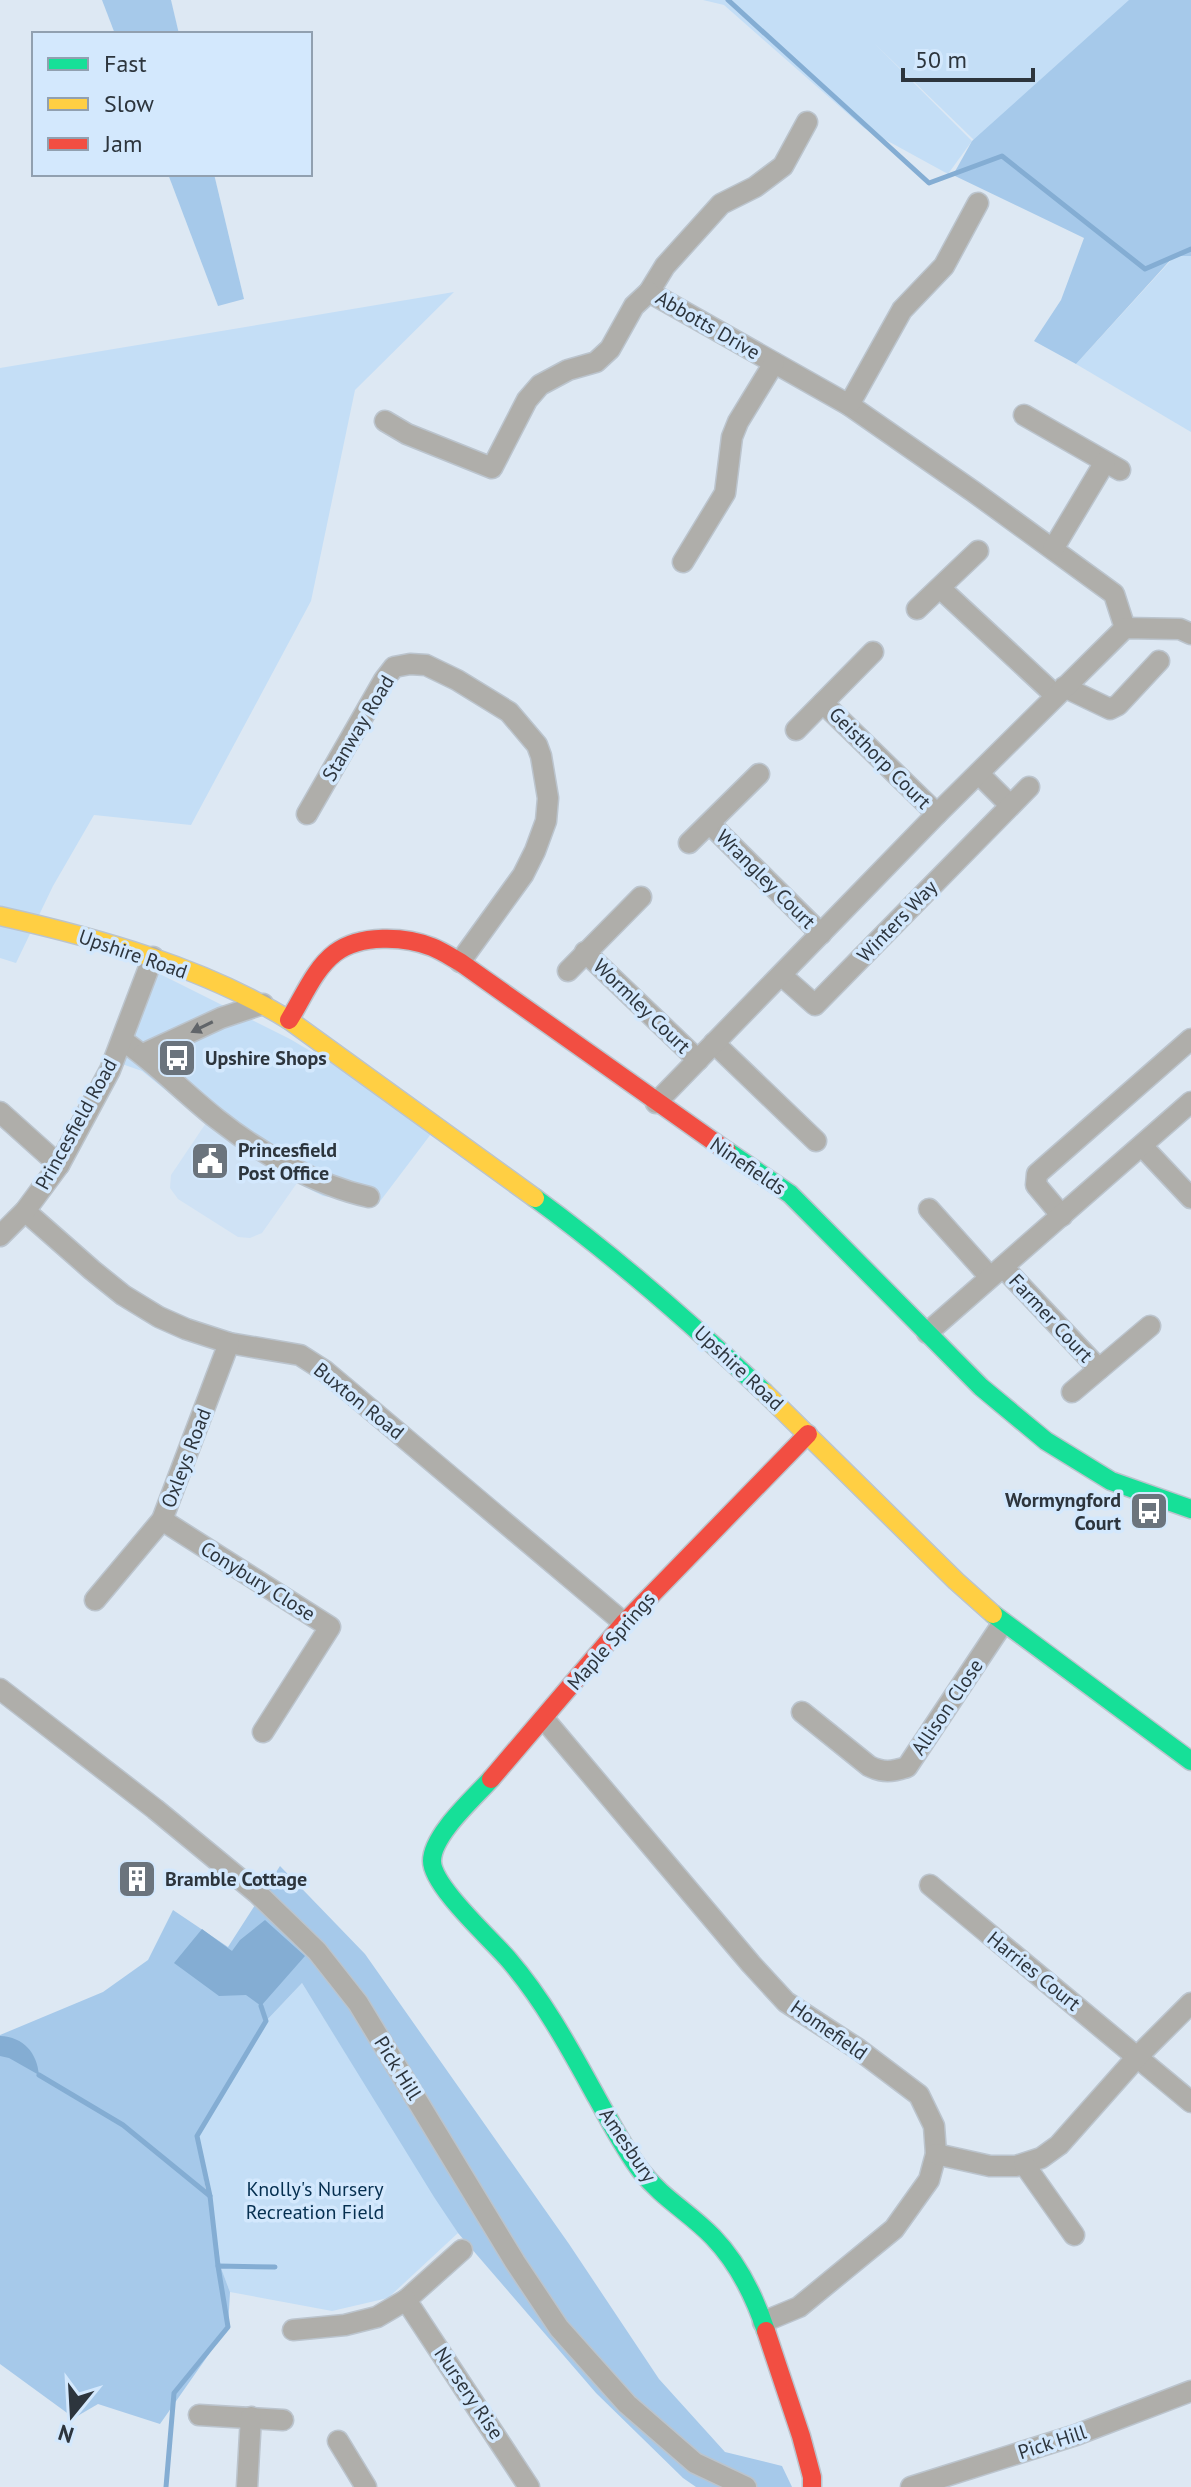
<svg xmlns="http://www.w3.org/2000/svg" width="1191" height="2487" viewBox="0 0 1191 2487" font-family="'PT Sans',sans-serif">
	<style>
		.built { fill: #cfe2f5 }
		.green { fill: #c4def6 }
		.forest { fill: #a6c9ea }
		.water { fill: #84add3 }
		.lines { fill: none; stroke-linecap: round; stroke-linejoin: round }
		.stream { stroke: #84add3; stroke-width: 5 }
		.street-casing { stroke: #bbc4cd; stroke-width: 23 }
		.fast-casing { stroke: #bbc4cd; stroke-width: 21 }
		.slow-casing { stroke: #bbc4cd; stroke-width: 21 }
		.jam-casing { stroke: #bbc4cd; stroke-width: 21 }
		.street { stroke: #afaeaa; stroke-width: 20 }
		.fast { stroke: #16e098; stroke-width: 18 }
		.slow { stroke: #ffcf43; stroke-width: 18 }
		.jam { stroke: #f24e42; stroke-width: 18 }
		.oneway { fill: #616569 }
		.labels { text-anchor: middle; stroke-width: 7; stroke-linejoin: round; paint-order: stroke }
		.street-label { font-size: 20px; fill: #2d353d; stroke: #d3e8fd }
		.poi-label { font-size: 20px; font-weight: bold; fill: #2d353d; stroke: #d3e8fd; text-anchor: start }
		.park-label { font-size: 20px; fill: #052f50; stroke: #d3e8fd }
	</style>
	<rect width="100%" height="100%" fill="#dde8f3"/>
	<!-- built -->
	<polygon class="built" points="206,1123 257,1160 297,1183 262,1233 250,1238 238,1237 178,1199 170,1188 171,1175"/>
	<!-- green -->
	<g class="green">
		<polygon points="703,0 1130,0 975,141 874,43 972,141 948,174 864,128 724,5"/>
		<polygon points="1175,256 1191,256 1191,432 1076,364"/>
		<polygon points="454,292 355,390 311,601 191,825 94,815 53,886 16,963 0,958 0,368"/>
		<polygon points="148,968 290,1039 437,1126 378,1204 323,1196 297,1183 257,1160 206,1123 142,1071 119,1063"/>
		<polygon points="302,1983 458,2233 388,2298 332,2311 230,2292 221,2268 197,2136 266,2021"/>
	</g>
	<!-- forest -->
	<g class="forest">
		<polygon points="102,0 171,0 179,34 115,34"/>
		<polygon points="1129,0 1191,0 1191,256 1174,256 1076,364 1034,341 1061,300 1084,238 953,175 972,141"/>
		<polygon points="168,174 214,174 244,299 218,306"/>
		<polygon points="280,1866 365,1954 569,2244 659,2379 725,2452 782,2466 792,2487 696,2487 683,2478 596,2393 458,2233 434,2197 302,1983 266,2021 239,2070 197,2136 206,2190 210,2196 221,2268 230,2292 228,2327 160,2424 98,2404 74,2418 0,2364 0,2035 103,1992 148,1960 173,1910 228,1947"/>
	</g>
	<!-- water -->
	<g class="water">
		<polygon points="265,1920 305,1956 261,2006 246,1995 219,1996 174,1963 202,1929 232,1951 240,1940"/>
		<path d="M0 2036C24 2037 37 2053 39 2075L9 2058 0 2056Z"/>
	</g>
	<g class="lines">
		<!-- stream -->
		<g class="stream">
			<polyline points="728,0 929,183 1002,156 1145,269 1191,249"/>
			<polyline points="39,2075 123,2125 210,2196"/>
			<polyline points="218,2266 210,2196 197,2136 266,2021 261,2006"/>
			<polyline points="166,2487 174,2393 228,2327 218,2266 275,2267"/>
		</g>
		<defs>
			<g id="street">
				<polyline points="807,122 783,166 755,187 721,204 665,266 649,292 849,405 974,492 1114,594 1125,628"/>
				<polyline points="849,405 902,310 944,266 978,203"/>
				<polyline points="1024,415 1120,470"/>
				<polyline points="385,421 407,434 492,468 527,400 540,385 568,370 596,362 610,349 634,306 649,292"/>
				<polyline points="1053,549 1105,462"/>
				<polyline points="683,562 725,493 732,437 738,422 774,363"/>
				<polyline points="940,588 1055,695"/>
				<polyline points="917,609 978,551"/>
				<polyline points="1064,687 1110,709 1118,705 1159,661"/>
				<polyline points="823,703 937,814"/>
				<polyline points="796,730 873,652"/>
				<polyline points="979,774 1010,805"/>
				<polyline points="307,814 384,680 394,667 410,664 426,665 457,680 509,712 537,745 541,756 548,798 546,821 535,851 523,875 460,962"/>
				<polyline points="710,824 821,934"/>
				<polyline points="689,843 759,774"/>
				<polyline points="585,952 698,1060"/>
				<polyline points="568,971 641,897"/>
				<polyline points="781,975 815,1005 1029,787"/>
				<path d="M122 1040C156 1063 184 1093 217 1119 260 1153 315 1185 369 1197"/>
				<polyline points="714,1043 816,1141"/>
				<polyline points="143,1054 221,1018 263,1004"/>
				<polyline points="656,1103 937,814 1125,628 1180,629 1191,634"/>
				<polyline points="0,1112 59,1165"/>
				<polyline points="1142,1146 1191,1198"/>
				<polyline points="929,1209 990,1277"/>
				<polyline points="25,1211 92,1270 123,1295 159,1317 186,1329 229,1343 300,1355 325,1371 624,1623"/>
				<polyline points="1062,1216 1036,1185 1037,1174 1191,1039"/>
				<polyline points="0,1236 25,1211 59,1165 110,1070 153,957"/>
				<polyline points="1003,1267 1099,1369"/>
				<polyline points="927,1333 1191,1102"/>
				<polyline points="1072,1392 1150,1326"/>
				<polyline points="162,1520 330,1627 263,1732"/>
				<polyline points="95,1600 162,1520 229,1343"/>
				<polyline points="0,1689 155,1809 257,1893 317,1951 358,2003 515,2262 559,2328 627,2404 695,2463 746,2487"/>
				<path d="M802 1712 869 1766C883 1773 892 1772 907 1767L1003 1623"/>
				<polyline points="544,1719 751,1964 786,2002 858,2049 919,2095 934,2126 936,2154 929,2180 894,2229 799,2307 763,2322"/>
				<polyline points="930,1885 1191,2102"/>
				<polyline points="936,2154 990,2166 1016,2166 1041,2158 1059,2145 1138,2056 1191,2003"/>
				<polyline points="1024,2164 1074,2235"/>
				<polyline points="462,2250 406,2300 529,2487"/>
				<polyline points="293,2330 345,2325 377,2317 406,2300"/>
				<polyline points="199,2415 283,2420"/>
				<polyline points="338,2441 366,2487"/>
				<polyline points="247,2487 251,2417"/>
				<polyline points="911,2487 1076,2435 1191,2391"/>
			</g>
			<g id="fast">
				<polyline points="727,1151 790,1194 981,1387 1046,1441 1111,1481 1191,1509"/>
				<path d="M535 1198C616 1257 691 1323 764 1392"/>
				<polyline points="993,1614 1191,1761"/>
				<path d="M491 1779C474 1798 432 1835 432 1861 432 1886 491 1939 509 1960 545 2002 571 2051 597 2098 611 2123 624 2149 641 2171 662 2198 690 2213 713 2237 738 2263 755 2298 766 2331"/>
			</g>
			<g id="slow">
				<path d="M0 916C98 938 203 967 289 1020L535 1198"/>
				<polyline points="764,1392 956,1581 993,1614"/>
			</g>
			<g id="jam">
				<path d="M289 1020C303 998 314 969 335 953 360 934 405 936 432 947 442 951 451 957 460 962L727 1151"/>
				<polyline points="491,1779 624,1623 808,1434"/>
				<polyline points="766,2331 801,2436 812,2477 812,2487"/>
			</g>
		</defs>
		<!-- street casing -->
		<use href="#street" class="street-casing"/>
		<!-- fast casing -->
		<use href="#fast" class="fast-casing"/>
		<!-- slow casing -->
		<use href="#slow" class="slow-casing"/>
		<!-- jam casing -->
		<use href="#jam" class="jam-casing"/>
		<!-- street -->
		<use href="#street" class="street"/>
		<!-- fast -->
		<use href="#fast" class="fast"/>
		<!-- slow -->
		<use href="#slow" class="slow"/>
		<!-- jam -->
		<use href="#jam" class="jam"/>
	</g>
	<!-- one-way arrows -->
	<defs><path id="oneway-solid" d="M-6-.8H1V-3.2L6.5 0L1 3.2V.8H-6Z" transform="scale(2)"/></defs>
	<use class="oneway" href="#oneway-solid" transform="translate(202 1027) rotate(154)"/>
	<!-- icons -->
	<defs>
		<symbol id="bus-square" viewBox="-11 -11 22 22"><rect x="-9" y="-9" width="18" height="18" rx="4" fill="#6b747d" stroke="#d3e8fd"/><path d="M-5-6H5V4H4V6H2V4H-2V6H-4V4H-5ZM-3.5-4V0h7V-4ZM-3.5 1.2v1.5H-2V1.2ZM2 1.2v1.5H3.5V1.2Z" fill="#fff"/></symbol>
		<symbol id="civic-square" viewBox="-11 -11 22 22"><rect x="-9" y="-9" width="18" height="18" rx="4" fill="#6b747d" stroke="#d3e8fd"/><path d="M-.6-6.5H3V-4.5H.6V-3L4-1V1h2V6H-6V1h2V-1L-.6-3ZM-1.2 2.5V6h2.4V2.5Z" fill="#fff"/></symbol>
		<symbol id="building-square" viewBox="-11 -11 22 22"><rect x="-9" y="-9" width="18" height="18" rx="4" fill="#6b747d" stroke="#d3e8fd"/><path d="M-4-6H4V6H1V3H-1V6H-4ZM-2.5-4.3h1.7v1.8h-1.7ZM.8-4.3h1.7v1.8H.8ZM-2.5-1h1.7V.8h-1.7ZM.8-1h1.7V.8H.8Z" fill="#fff"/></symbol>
	</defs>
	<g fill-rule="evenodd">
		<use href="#bus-square" x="155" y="1036" width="44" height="44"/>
		<use href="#civic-square" x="188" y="1139" width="44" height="44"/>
		<use href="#bus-square" x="1127" y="1489" width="44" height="44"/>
		<use href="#building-square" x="115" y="1857" width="44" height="44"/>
	</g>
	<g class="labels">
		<!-- street labels -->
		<g class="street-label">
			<text transform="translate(708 325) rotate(30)" y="7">Abbotts Drive</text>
			<text transform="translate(358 728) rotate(-59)" y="7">Stanway Road</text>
			<text transform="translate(880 758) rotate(45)" y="7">Geisthorp Court</text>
			<text transform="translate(766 879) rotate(45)" y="7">Wrangley Court</text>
			<text transform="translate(897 921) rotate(-46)" y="7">Winters Way</text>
			<text transform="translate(133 954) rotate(19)" y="7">Upshire Road</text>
			<text transform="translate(642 1006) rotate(44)" y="7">Wormley Court</text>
			<text transform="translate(76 1124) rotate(-61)" y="7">Princesfield Road</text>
			<text transform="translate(748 1166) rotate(34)" y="7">Ninefields</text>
			<text transform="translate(1051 1318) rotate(47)" y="7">Farmer Court</text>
			<text transform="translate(739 1368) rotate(43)" y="7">Upshire Road</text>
			<text transform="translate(359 1401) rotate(39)" y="7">Buxton Road</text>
			<text transform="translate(186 1458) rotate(-69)" y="7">Oxleys Road</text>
			<text transform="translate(258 1581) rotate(32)" y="7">Conybury Close</text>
			<text transform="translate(611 1641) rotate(-49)" y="7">Maple Springs</text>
			<text transform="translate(947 1707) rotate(-56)" y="7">Allison Close</text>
			<text transform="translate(1034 1971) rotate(39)" y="7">Harries Court</text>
			<text transform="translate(829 2030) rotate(35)" y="7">Homefield</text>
			<text transform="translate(398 2068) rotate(58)" y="7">Pick Hill</text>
			<text transform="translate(628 2145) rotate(56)" y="7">Amesbury</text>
			<text transform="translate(469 2393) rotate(56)" y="7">Nursery Rise</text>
			<text transform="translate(1052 2442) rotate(-18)" y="7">Pick Hill</text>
		</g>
		<!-- poi labels -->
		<g class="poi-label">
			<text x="205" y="1065">Upshire Shops</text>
			<text x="238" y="1157">Princesfield<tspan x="238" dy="23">Post Office</tspan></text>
			<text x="1121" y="1507" text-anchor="end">Wormyngford<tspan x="1121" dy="23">Court</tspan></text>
			<text x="165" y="1886">Bramble Cottage</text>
		</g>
		<!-- park labels -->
		<g class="park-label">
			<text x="315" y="2196">Knolly's Nursery<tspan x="315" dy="23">Recreation Field</tspan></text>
		</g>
	</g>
	<!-- legend -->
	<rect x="32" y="32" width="280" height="144" fill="#d3e8fd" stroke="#91a0b0" stroke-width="2"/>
	<rect x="48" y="58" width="40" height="12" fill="#16e098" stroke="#91a0b0" stroke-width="2"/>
	<text x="104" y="72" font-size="24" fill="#2d353d">Fast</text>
	<rect x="48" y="98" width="40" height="12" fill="#ffcf43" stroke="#91a0b0" stroke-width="2"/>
	<text x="104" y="112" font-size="24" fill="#2d353d">Slow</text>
	<rect x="48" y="138" width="40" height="12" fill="#f24e42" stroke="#91a0b0" stroke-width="2"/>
	<text x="104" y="152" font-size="24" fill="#2d353d">Jam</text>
	<!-- north arrow -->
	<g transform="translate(72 2415) rotate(198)" stroke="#d3e8fd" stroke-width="6" paint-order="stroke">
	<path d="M0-6L14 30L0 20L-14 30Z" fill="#2d353d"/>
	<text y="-12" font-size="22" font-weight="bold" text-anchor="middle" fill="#2d353d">N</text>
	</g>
	<!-- scale -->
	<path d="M903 68v12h130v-12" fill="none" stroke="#2d353d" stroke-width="4"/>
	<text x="915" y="68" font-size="24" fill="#2d353d" stroke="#d3e8fd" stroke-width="6" paint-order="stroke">50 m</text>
</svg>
